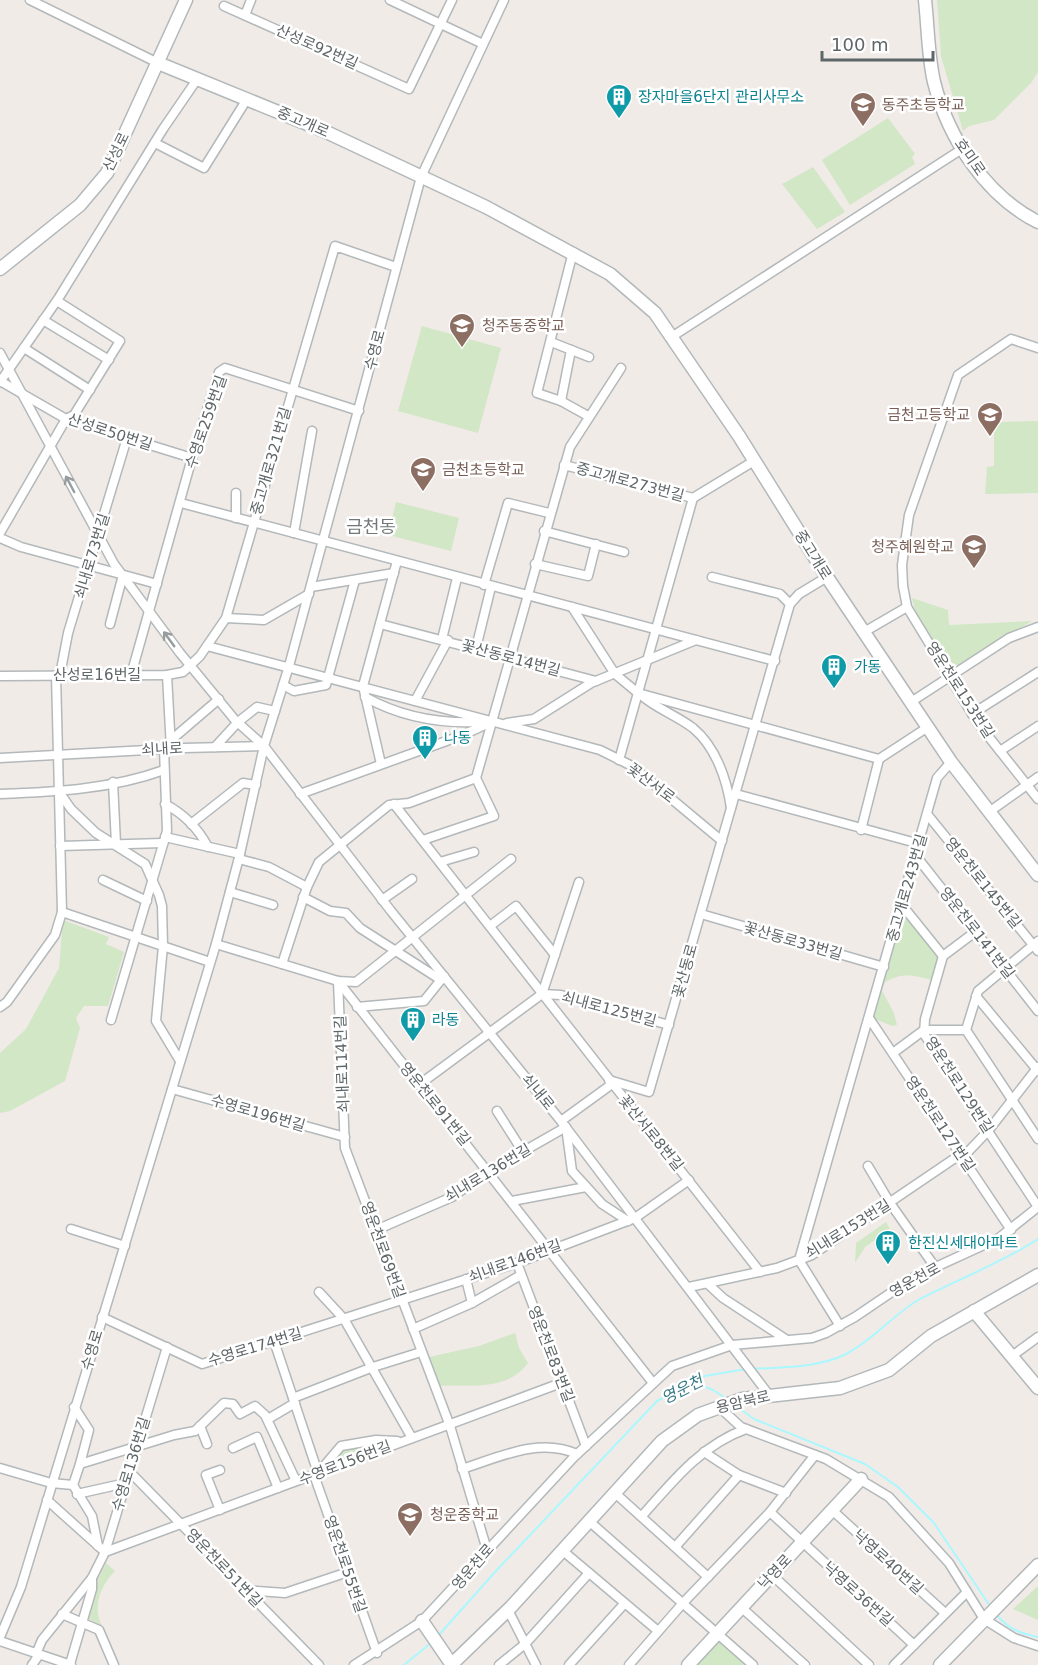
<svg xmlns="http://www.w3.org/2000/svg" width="1038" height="1665" viewBox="0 0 1038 1665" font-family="'DejaVu Sans','Noto Sans KR',sans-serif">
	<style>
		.green { fill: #d1e7c5 }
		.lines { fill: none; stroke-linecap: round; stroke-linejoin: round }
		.stream { stroke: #aaf8fe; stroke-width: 2 }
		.street-casing { stroke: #b3b8ba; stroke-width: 11 }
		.secondary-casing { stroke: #b2b8ba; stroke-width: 15 }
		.street { stroke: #fff; stroke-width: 8 }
		.secondary { stroke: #fff; stroke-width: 12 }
		.oneway { stroke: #979c9d }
		.labels { text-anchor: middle; stroke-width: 5; stroke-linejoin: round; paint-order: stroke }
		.street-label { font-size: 15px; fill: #5f6668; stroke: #fff }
		.culture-label { font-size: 15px; fill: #0d838f; stroke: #fff; text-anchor: start }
		.education-label { font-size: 15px; fill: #785e54; stroke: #fff; text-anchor: start }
		.water-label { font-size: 16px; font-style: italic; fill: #377a85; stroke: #fff }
		.quarter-label { font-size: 18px; fill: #707879; stroke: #fff }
	</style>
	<rect width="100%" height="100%" fill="#f1ebe8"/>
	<!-- green -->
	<g class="green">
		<polygon points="937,0 1038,0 1038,72 1031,83 994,120 969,126 963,131 941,56"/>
		<polygon points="888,118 915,154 912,157 915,164 850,205 822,160"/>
		<polygon points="813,167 845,212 817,229 782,184"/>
		<polygon points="422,326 501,348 478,433 398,411"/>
		<polygon points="1038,421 1038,493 985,494 987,467 994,466 994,422"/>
		<polygon points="396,502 459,518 451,551 388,535"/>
		<polygon points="912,598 948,610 949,625 1032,621 958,665 947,662 916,614"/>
		<path d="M903 907 942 956 934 981C915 975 903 972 885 982L882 991 894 1013 897 1025 892 1026 870 1017Z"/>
		<polygon points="63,920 109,937 106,944 124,952 108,1006 84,1006 76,1018 80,1028 65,1081 10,1111 0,1113 0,1053 26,1029 59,968"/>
		<polygon points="886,1222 890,1229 865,1247 855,1263 856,1243"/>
		<path d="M515 1333 519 1348 528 1363C506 1392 472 1384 439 1386L429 1357 479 1346Z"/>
		<polygon points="369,1443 382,1444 328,1465 343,1448"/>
		<path d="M106 1563 115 1571C101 1585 92 1606 102 1626L88 1618 97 1581Z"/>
		<polygon points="1038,1586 1038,1620 1013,1609"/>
		<polygon points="719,1641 746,1665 697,1665"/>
	</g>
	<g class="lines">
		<!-- stream -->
		<g class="stream">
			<path d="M752 1369C783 1367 818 1368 846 1354 874 1340 893 1314 920 1299 959 1279 1001 1263 1038 1239"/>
			<polyline points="693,1382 713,1390 727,1399"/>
			<polyline points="736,1406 754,1419 865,1464 898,1487 934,1523 990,1606"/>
			<path d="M995 1613C1008 1629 1019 1633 1038 1637"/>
			<polyline points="438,1636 495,1572 657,1401 705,1376 746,1369"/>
			<polyline points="404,1665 432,1642"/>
		</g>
		<defs>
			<g id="street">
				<polyline points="30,0 158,63"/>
				<polyline points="390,0 483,44"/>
				<polyline points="224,6 409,89 452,0"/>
				<polyline points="245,15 251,0"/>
				<polyline points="155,143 204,168 247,99"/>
				<polyline points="573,252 537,393 561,401 588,416"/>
				<polyline points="43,320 109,360"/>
				<polyline points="673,336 962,149"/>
				<polyline points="551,342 589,357"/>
				<polyline points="24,348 90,390"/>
				<polyline points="1038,348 1011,339 958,375 909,515 902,565 903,586 907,607 977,722 1038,799"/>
				<polyline points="0,353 114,564 180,653 235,720 264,746 391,911 561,1121 769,1395"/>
				<polyline points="0,381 66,419 192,458"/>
				<polyline points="0,382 58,299 163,129 198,78"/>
				<polyline points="561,401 571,350"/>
				<polyline points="564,465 693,498 754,461"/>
				<polyline points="236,493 236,518"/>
				<polyline points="181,503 775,661"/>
				<polyline points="544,531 624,552"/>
				<polyline points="0,533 66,419 74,415 120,341 57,301"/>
				<polyline points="294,533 312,431"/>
				<polyline points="0,538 21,547 157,584"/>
				<polyline points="535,564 588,576 596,544"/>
				<polyline points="712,577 780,594 790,604"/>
				<polyline points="484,585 508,503 549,513"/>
				<polyline points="311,587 394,573"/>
				<polyline points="572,607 615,674 638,693 879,759 928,727"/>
				<polyline points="226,618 264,620 309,594"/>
				<polyline points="110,624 123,575"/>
				<polyline points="380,624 596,681"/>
				<polyline points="864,632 907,607"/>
				<polyline points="442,639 457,578"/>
				<polyline points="207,646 600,750 632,766 722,841"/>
				<polyline points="476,648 491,587"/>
				<polyline points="60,675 68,633 127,438"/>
				<polyline points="131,675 192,458 219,372 225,368 359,411"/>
				<polyline points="167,675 171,749"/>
				<polyline points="0,676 167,675 183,672 200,656 226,618 335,246 396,267"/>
				<polyline points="283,685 294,691 326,685 355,580"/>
				<path d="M641 695C657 709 676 715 693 728 716 747 727 780 731 808"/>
				<path d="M365 697C401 717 440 724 481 722"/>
				<polyline points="415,701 448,640"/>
				<polyline points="911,702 1009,638 1038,627"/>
				<polyline points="972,714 1038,672"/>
				<polyline points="507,723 534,719 591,683 696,640"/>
				<polyline points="170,741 219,699"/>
				<polyline points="215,747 238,722 257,707 275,711"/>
				<polyline points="1000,751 1038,726"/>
				<polyline points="0,758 184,748 264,746"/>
				<polyline points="619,760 693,498"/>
				<polyline points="381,764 363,686 397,561"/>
				<polyline points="113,782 116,844"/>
				<polyline points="60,793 71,809 96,833 145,864 159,895 162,906 163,946 156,1021 180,1061"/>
				<path d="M0 794C55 792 112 789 164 770"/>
				<polyline points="300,794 463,735 491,722"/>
				<polyline points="736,794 920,844"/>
				<path d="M165 804C184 814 198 828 208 847"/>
				<polyline points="394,804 760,1272"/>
				<polyline points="989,812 1038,777"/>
				<polyline points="927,814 1038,951"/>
				<polyline points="191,824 243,783 256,785"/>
				<polyline points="861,830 879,759"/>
				<polyline points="165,837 240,854"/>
				<polyline points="423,840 494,816 476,778"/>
				<polyline points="60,846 163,843"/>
				<polyline points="916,856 1038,1011"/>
				<polyline points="239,859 269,867 307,887"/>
				<polyline points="440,862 474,852"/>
				<polyline points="103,880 147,901"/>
				<polyline points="230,892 273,905"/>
				<polyline points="303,897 330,911 346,913 360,928 441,980"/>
				<polyline points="382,900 412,879"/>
				<polyline points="902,905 943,956"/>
				<polyline points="62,912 210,962"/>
				<polyline points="701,914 884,967"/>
				<polyline points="490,926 516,906 555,955"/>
				<polyline points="1038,941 978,991 966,1030 1038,1139"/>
				<polyline points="216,944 338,981 356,982 511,859"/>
				<polyline points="282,964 307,887 319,862 389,805 409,803 476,778 570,447 621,368"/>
				<polyline points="338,981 345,1148 450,1426 487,1550"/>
				<polyline points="338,981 653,1383"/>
				<polyline points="542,994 579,882"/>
				<polyline points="976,996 1038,1071"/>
				<polyline points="0,1007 7,1002 55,935 62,912 56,675"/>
				<polyline points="357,1007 424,1001 444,976"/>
				<polyline points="869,1018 1011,1230"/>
				<polyline points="111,1020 167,831 164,749"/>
				<polyline points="893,1053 924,1030 966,1030"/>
				<polyline points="609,1080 649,1092 790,604 799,594 827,577"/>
				<polyline points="420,1084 542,994 561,995 669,1025"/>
				<polyline points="172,1089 345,1137"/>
				<polyline points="497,1111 523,1152"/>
				<polyline points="561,1121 612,1084"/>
				<polyline points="963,1157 988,1131 1038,1067"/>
				<polyline points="868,1166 890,1203 935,1267"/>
				<polyline points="512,1201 586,1187"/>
				<polyline points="71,1229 125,1246"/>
				<polyline points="376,1230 452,1197 489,1171 566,1127 572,1171 602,1204 628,1221"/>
				<polyline points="517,1263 586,1446"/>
				<polyline points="466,1279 472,1303"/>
				<polyline points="708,1284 723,1298 787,1340"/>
				<polyline points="689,1287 777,1268 812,1255 961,1154"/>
				<polyline points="319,1292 344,1319 412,1438"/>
				<polyline points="102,1317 202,1364 517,1263 635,1218 689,1180"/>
				<polyline points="840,1326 799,1260 937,778 951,762"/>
				<polyline points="413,1329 472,1303 521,1275"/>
				<polyline points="274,1341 318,1473"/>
				<polyline points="1012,1356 1038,1337"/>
				<polyline points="293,1398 373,1367 421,1352"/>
				<polyline points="718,1406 741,1427 826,1459 889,1497 949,1563 984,1619 1014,1638 1038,1646"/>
				<polyline points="74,1407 89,1430 80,1464"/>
				<polyline points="268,1419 295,1403"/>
				<polyline points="200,1426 207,1444"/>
				<polyline points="233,1448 257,1437 278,1488"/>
				<polyline points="704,1452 739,1475 786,1493"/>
				<polyline points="0,1468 51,1483 73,1485"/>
				<path d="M462 1469C500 1457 539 1437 577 1454"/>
				<polyline points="220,1470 206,1475 220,1510"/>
				<polyline points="129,1471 319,1665"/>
				<polyline points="318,1473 341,1446 376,1440 397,1441"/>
				<polyline points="314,1475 377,1653"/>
				<polyline points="73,1485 80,1464 174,1435 195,1431 224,1403 233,1404 240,1414 255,1406 265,1415 296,1481"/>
				<polyline points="73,1485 92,1516 98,1546"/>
				<polyline points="615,1493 708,1577"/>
				<polyline points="77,1494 126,1483"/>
				<polyline points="47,1500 105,1552 561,1383"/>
				<polyline points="832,1510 945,1613"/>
				<polyline points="770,1512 914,1645"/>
				<path d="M642 1516C672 1482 701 1445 746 1429"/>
				<polyline points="590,1522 753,1665"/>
				<polyline points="676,1546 739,1475"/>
				<polyline points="563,1551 658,1631"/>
				<polyline points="772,1575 869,1665"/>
				<polyline points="245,1590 285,1593 348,1572"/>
				<polyline points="742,1608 805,1665"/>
				<polyline points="508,1610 536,1665"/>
				<polyline points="62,1614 99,1630 114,1665"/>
				<polyline points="0,1637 21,1587 216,944 240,854 264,746 289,666 421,177 504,0"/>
				<polyline points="0,1641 71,1665"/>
				<polyline points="36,1654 42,1640 92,1578 105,1552 167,1347"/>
				<polyline points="70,1664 92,1589 92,1578"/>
				<polyline points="32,1665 39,1655"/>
				<polyline points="354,1665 422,1621 574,1457 672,1366 732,1345 812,1338 826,1333 855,1317 914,1277 999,1238 1038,1207 924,1034 925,1019 943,956 975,932"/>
				<polyline points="499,1665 525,1644 589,1573"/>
				<polyline points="569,1665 624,1604"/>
				<polyline points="629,1665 683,1603 770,1512 815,1455"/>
				<polyline points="894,1665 967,1592"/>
			</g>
			<g id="secondary">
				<path d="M925 0C928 27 928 56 934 82 948 138 986 196 1038 222"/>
				<polyline points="158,63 322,130 486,207 610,274 655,313 739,436 827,577 951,762 1038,875"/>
				<polyline points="0,269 80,205 107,173 186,0"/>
				<polyline points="974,1311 1038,1388"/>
				<polyline points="422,1621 452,1665"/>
				<polyline points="451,1665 511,1607 662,1441 698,1415 742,1399 840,1388 889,1370 931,1336 1038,1275"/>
				<polyline points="688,1665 861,1479"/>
				<polyline points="940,1665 1038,1565"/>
			</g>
		</defs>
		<!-- street casing -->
		<use href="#street" class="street-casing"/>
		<!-- secondary casing -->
		<use href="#secondary" class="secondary-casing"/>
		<!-- street -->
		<use href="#street" class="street"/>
		<!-- secondary -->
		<use href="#secondary" class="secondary"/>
	</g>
	<!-- one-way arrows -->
	<defs><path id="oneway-shaft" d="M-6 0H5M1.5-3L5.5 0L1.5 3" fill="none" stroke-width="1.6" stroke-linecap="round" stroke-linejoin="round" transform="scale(1.5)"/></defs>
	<g class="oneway">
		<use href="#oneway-shaft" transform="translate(70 484) rotate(-118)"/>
		<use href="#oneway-shaft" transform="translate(169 639) rotate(-126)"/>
	</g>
	<!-- icons -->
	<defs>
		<symbol id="building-pin" viewBox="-11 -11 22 30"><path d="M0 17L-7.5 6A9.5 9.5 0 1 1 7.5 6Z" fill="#0f9aa8" stroke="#fff"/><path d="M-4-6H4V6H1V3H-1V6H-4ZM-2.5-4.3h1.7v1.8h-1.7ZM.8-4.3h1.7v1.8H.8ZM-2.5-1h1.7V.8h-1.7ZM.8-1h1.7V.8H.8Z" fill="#fff"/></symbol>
		<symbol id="school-pin" viewBox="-11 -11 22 30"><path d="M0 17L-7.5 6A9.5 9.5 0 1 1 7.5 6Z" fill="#8d6e63" stroke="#fff"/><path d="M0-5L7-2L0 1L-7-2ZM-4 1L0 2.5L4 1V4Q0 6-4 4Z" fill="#fff"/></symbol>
	</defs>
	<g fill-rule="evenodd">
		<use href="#building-pin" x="604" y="82" width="30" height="40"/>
		<use href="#school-pin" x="848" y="90" width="30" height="40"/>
		<use href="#school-pin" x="447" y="311" width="30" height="40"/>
		<use href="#school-pin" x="975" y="400" width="30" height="40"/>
		<use href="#school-pin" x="408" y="455" width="30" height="40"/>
		<use href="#school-pin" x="959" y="532" width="30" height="40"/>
		<use href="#building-pin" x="819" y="652" width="30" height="40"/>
		<use href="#building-pin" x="410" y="723" width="30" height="40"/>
		<use href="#building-pin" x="398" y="1005" width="30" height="40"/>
		<use href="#building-pin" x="873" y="1228" width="30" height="40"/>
		<use href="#school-pin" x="395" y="1500" width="30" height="40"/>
	</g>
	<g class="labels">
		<!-- street labels -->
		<g class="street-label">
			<text transform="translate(317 47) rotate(24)" y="5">산성로92번길</text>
			<text transform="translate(303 122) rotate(23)" y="5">중고개로</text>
			<text transform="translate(116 152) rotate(-64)" y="5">산성로</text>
			<text transform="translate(970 157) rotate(55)" y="5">호미로</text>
			<text transform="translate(375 350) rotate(-75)" y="5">수영로</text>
			<text transform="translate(206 422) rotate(-71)" y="5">수영로259번길</text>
			<text transform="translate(110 432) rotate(18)" y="5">산성로50번길</text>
			<text transform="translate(271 461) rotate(-74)" y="5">중고개로321번길</text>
			<text transform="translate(630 482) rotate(15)" y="5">중고개로273번길</text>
			<text transform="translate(813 555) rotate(58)" y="5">중고개로</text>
			<text transform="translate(92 556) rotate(-73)" y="5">쇠내로73번길</text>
			<text transform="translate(511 658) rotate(15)" y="5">꽃산동로14번길</text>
			<text x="97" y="680">산성로16번길</text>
			<text transform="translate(960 690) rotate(57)" y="5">영운천로153번길</text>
			<text transform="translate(162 749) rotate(-3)" y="5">쇠내로</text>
			<text transform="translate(651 783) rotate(37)" y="5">꽃산서로</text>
			<text transform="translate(983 883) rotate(51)" y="5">영운천로145번길</text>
			<text transform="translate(907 888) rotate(-74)" y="5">중고개로243번길</text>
			<text transform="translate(977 933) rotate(52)" y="5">영운천로141번길</text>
			<text transform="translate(793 941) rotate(16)" y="5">꽃산동로33번길</text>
			<text transform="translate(685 971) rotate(-74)" y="5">꽃산동로</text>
			<text transform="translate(609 1009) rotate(15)" y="5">쇠내로125번길</text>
			<text transform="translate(342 1064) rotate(-92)" y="5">쇠내로114번길</text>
			<text transform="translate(959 1085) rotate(57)" y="5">영운천로129번길</text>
			<text transform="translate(538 1092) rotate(51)" y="5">쇠내로</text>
			<text transform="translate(435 1104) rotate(51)" y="5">영운천로91번길</text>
			<text transform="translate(258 1113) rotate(16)" y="5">수영로196번길</text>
			<text transform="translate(940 1124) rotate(56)" y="5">영운천로127번길</text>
			<text transform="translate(651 1133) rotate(51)" y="5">꽃산서로8번길</text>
			<text transform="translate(488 1173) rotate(-31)" y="5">쇠내로136번길</text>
			<text transform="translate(848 1229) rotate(-32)" y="5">쇠내로153번길</text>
			<text transform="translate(383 1250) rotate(70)" y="5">영운천로69번길</text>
			<text transform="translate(515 1261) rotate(-20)" y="5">쇠내로146번길</text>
			<text transform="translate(915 1280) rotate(-29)" y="5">영운천로</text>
			<text transform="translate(255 1347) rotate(-17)" y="5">수영로174번길</text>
			<text transform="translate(92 1350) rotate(-73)" y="5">수영로</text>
			<text transform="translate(551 1354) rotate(69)" y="5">영운천로83번길</text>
			<text transform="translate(743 1402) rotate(-13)" y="5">용암북로</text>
			<text transform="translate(345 1463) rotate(-21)" y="5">수영로156번길</text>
			<text transform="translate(131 1464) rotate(-73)" y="5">수영로136번길</text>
			<text transform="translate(888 1562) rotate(42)" y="5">낙영로40번길</text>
			<text transform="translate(345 1564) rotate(71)" y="5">영운천로55번길</text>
			<text transform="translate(473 1567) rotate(-49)" y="5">영운천로</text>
			<text transform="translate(224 1568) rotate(46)" y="5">영운천로51번길</text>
			<text transform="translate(775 1572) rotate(-47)" y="5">낙영로</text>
			<text transform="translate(858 1594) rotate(42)" y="5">낙영로36번길</text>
		</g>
		<!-- culture labels -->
		<g class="culture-label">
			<text x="638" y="102">장자마을6단지 관리사무소</text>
			<text x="854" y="672">가동</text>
			<text x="444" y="743">나동</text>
			<text x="432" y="1025">라동</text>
			<text x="908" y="1248">한진신세대아파트</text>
		</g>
		<!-- education labels -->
		<g class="education-label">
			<text x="882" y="110">동주초등학교</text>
			<text x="482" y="331">청주동중학교</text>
			<text x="970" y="420" text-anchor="end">금천고등학교</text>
			<text x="442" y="475">금천초등학교</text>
			<text x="954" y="552" text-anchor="end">청주혜원학교</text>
			<text x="430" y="1520">청운중학교</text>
		</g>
		<!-- water labels -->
		<g class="water-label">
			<text transform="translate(682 1389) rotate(-27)" y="6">영운천</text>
		</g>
		<!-- quarter labels -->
		<g class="quarter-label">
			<text x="371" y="533">금천동</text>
		</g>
	</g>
	<!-- scale -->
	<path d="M822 51v9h111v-9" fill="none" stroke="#5f6668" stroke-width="3"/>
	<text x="831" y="51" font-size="18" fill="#5f6668" stroke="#ffffff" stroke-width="4.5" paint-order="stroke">100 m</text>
</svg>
